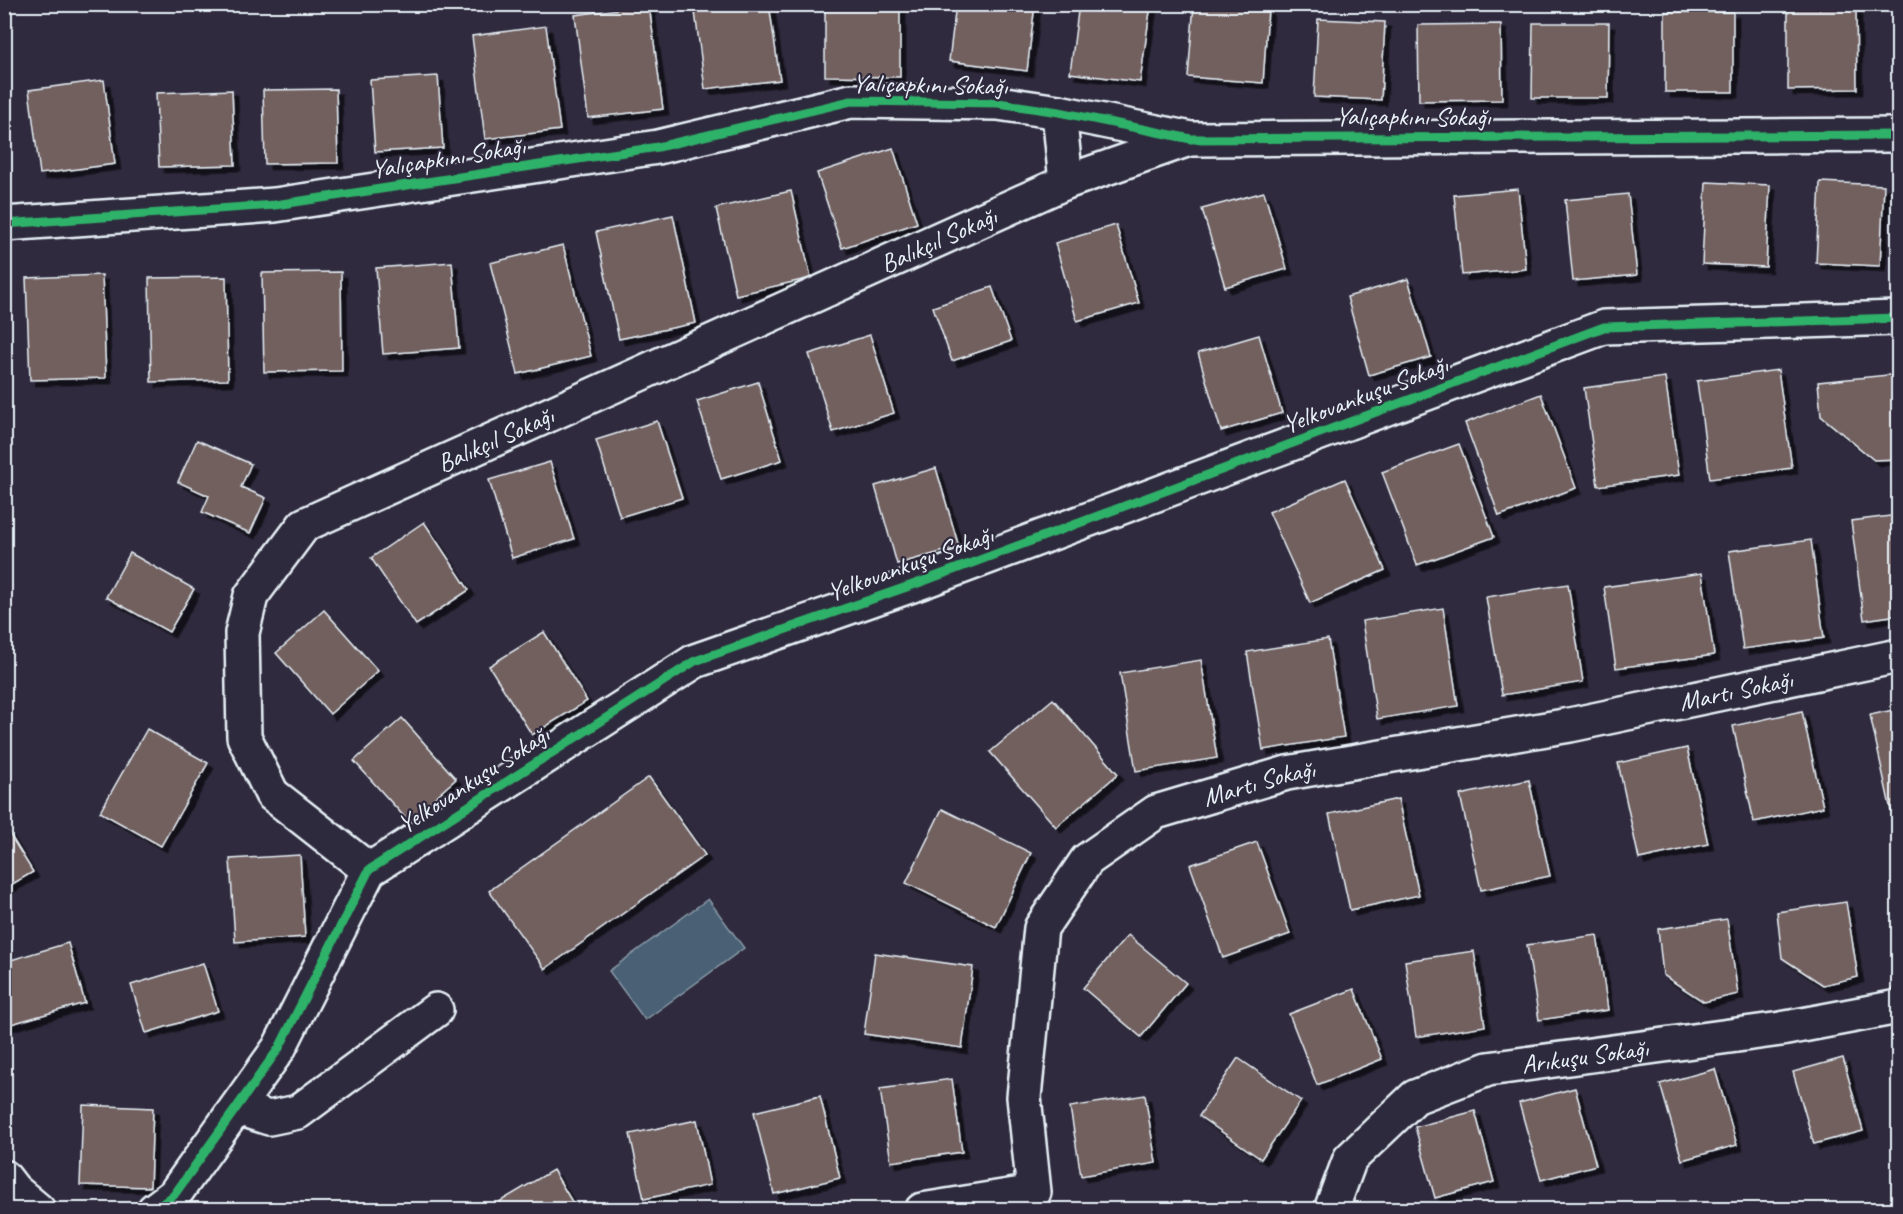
<svg xmlns="http://www.w3.org/2000/svg" width="1903" height="1214" viewBox="0 0 1903 1214" font-family="Caveat,sans-serif">
	<style>
		.water { fill: #4a6175; stroke: #899ba9; stroke-width: 1.5 }
		.building { fill: #72605f; stroke: #e8f1f8; stroke-width: 1.5; filter: url(#shadow) }
		.lines { fill: none; stroke-linecap: round; stroke-linejoin: round }
		.minor-casing { stroke: #e8f1f8; stroke-width: 38 }
		.minor { stroke: #2f2a3d; stroke-width: 33 }
		.cycleway-casing { stroke: #2f2a3d; stroke-width: 13 }
		.cycleway { stroke: #2db169; stroke-width: 9 }
		.labels { text-anchor: middle; stroke-width: 4.5; stroke-linejoin: round; paint-order: stroke }
		.street-label { font-size: 26px; fill: #e8f1f8; stroke: #2f2a3d }
	</style>
	<defs>
		<filter id="shadow"><feDropShadow dx="5.5" dy="5.5" stdDeviation="0" flood-color="#0009"/></filter>
	</defs>
	<rect width="100%" height="100%" fill="#2f2a3d"/>
	<filter id="ink" filterUnits="userSpaceOnUse"><feTurbulence type="fractalNoise" baseFrequency=".0167" numOctaves="2"/><feDisplacementMap in="SourceGraphic" scale="12" xChannelSelector="R" yChannelSelector="G"/><feConvolveMatrix kernelMatrix="1 2 1 2 8 2 1 2 1" color-interpolation-filters="sRGB"/></filter>
	<g filter="url(#ink)">
		<!-- water -->
		<polygon class="water" points="708,899 744,948 645,1020 609,971"/>
		<!-- building -->
		<g class="building">
			<polygon points="694,4 769,4 780,80 705,89"/>
			<polygon points="825,4 900,4 900,77 825,76"/>
			<polygon points="956,4 1035,4 1027,71 949,61"/>
			<polygon points="1079,4 1151,4 1140,82 1070,73"/>
			<polygon points="1194,4 1268,9 1263,83 1188,77"/>
			<polygon points="649,5 663,109 588,118 575,15"/>
			<polygon points="1788,9 1856,9 1857,89 1788,90"/>
			<rect x="1665" y="12" width="68" height="80"/>
			<polygon points="1318,19 1385,22 1381,100 1314,97"/>
			<polygon points="1533,23 1609,23 1608,98 1532,98"/>
			<polygon points="1501,24 1502,100 1419,101 1418,25"/>
			<polygon points="546,26 560,130 485,139 472,36"/>
			<polygon points="438,76 443,148 375,152 370,80"/>
			<polygon points="104,80 115,164 40,174 29,90"/>
			<polygon points="336,89 338,163 265,164 263,90"/>
			<polygon points="232,90 235,165 159,167 156,93"/>
			<polygon points="893,148 917,223 842,248 817,173"/>
			<polygon points="1706,182 1770,185 1766,267 1702,264"/>
			<polygon points="1820,182 1884,185 1880,266 1816,263"/>
			<polygon points="1518,189 1526,269 1462,275 1454,195"/>
			<polygon points="791,191 811,278 736,295 716,208"/>
			<polygon points="1264,192 1287,269 1225,287 1202,209"/>
			<polygon points="1628,194 1637,275 1573,281 1565,200"/>
			<polygon points="673,215 696,323 619,339 596,232"/>
			<polygon points="1116,225 1139,303 1077,321 1055,243"/>
			<polygon points="563,245 591,356 518,374 490,263"/>
			<polygon points="452,262 459,348 383,354 376,268"/>
			<polygon points="341,272 342,371 264,372 262,273"/>
			<polygon points="102,275 106,378 30,380 26,278"/>
			<polygon points="226,277 228,380 151,382 149,278"/>
			<polygon points="1408,279 1431,357 1369,375 1347,297"/>
			<polygon points="992,287 1011,341 952,361 933,307"/>
			<polygon points="870,335 894,413 833,432 809,354"/>
			<polygon points="1259,335 1282,413 1221,431 1198,353"/>
			<polygon points="1778,370 1792,468 1710,479 1697,381"/>
			<polygon points="1898,374 1898,459 1874,460 1821,416 1818,382"/>
			<polygon points="1665,377 1679,475 1598,486 1584,388"/>
			<polygon points="758,382 782,460 721,479 697,401"/>
			<polygon points="1541,394 1576,488 1499,516 1465,423"/>
			<polygon points="657,421 682,498 620,517 596,440"/>
			<polygon points="197,440 251,464 241,487 266,498 250,533 202,512 209,496 178,482"/>
			<polygon points="1459,444 1494,537 1417,565 1382,472"/>
			<polygon points="550,462 574,539 512,558 489,480"/>
			<polygon points="936,468 959,547 897,564 875,486"/>
			<polygon points="1345,479 1385,570 1310,603 1269,512"/>
			<polygon points="1898,515 1898,615 1864,620 1851,521"/>
			<polygon points="424,522 469,590 416,625 371,558"/>
			<polygon points="1811,540 1824,638 1743,649 1729,551"/>
			<polygon points="130,553 194,589 169,632 106,597"/>
			<polygon points="1702,573 1714,655 1616,668 1604,587"/>
			<polygon points="1568,584 1583,682 1502,695 1486,597"/>
			<polygon points="1443,608 1458,706 1377,719 1362,621"/>
			<polygon points="324,610 378,671 330,714 276,653"/>
			<polygon points="544,632 587,701 532,735 489,666"/>
			<polygon points="1328,639 1344,737 1263,750 1247,652"/>
			<polygon points="1201,660 1217,758 1136,771 1120,673"/>
			<polygon points="1053,699 1118,774 1056,827 990,752"/>
			<polygon points="1898,709 1898,809 1891,811 1870,715"/>
			<polygon points="1802,711 1823,807 1754,822 1733,726"/>
			<polygon points="402,718 456,779 408,821 354,761"/>
			<polygon points="147,729 208,763 161,846 100,812"/>
			<polygon points="1687,748 1708,844 1639,859 1618,763"/>
			<polygon points="649,777 705,855 545,969 489,891"/>
			<polygon points="1529,780 1550,876 1481,890 1460,795"/>
			<polygon points="1398,799 1419,895 1350,910 1329,814"/>
			<polygon points="942,809 1031,853 996,927 906,883"/>
			<polygon points="4,825 33,872 4,889"/>
			<polygon points="1257,842 1290,934 1223,958 1190,865"/>
			<polygon points="300,855 305,937 235,942 230,859"/>
			<polygon points="1846,902 1858,977 1823,985 1782,958 1777,912"/>
			<polygon points="1727,919 1738,994 1704,1002 1663,975 1658,929"/>
			<polygon points="1128,935 1186,983 1141,1037 1083,988"/>
			<polygon points="1597,935 1608,1010 1539,1020 1527,945"/>
			<polygon points="68,943 85,1003 4,1026 4,962"/>
			<polygon points="1474,951 1485,1026 1416,1037 1405,961"/>
			<polygon points="875,953 973,967 962,1048 864,1034"/>
			<polygon points="203,963 218,1011 146,1033 131,985"/>
			<polygon points="1354,989 1382,1059 1317,1085 1289,1014"/>
			<polygon points="1238,1058 1301,1101 1261,1159 1199,1116"/>
			<polygon points="1843,1058 1863,1131 1814,1144 1793,1072"/>
			<polygon points="1715,1069 1737,1145 1682,1160 1660,1084"/>
			<polygon points="952,1079 962,1152 891,1162 880,1089"/>
			<polygon points="1575,1088 1596,1165 1541,1180 1519,1103"/>
			<polygon points="1145,1095 1156,1163 1081,1176 1070,1107"/>
			<polygon points="820,1096 840,1178 774,1194 754,1112"/>
			<polygon points="83,1105 153,1108 150,1187 80,1185"/>
			<polygon points="1475,1111 1494,1182 1435,1198 1415,1127"/>
			<polygon points="697,1120 710,1185 644,1199 630,1134"/>
			<polygon points="553,1170 577,1210 503,1210 499,1202"/>
		</g>
		<g class="lines">
			<defs>
				<g id="minor">
					<polyline points="1059,112 1066,182"/>
					<polyline points="4,224 275,205 658,147 851,101 998,103 1059,112 1191,139 1898,135"/>
					<path id="s1" d="M369 870 272 794 244 737 242 633 251 596 304 525 1066 182 1189 139"/>
					<polyline points="238,1108 269,1118 298,1112 436,1010"/>
					<polyline points="4,1177 14,1190 38,1210"/>
					<polyline points="154,1210 174,1195 279,1048 369,870 695,661 921,582 1604,327 1898,318"/>
					<path id="s2" d="M922 1210 1034 1192 1024 1097 1041 928 1087 860 1156 812 1287 773 1570 725 1898 656"/>
					<path id="s3" d="M1331 1210 1350 1159 1415 1097 1488 1069 1781 1029 1898 1007"/>
				</g>
			</defs>
			<!-- minor casing -->
			<use href="#minor" class="minor-casing"/>
			<!-- minor -->
			<use href="#minor" class="minor"/>
			<defs>
				<g id="cycleway">
					<polyline points="4,224 275,205 658,147 851,101 998,103 1059,112 1191,139 1898,135"/>
					<polyline points="154,1210 174,1195 279,1048 369,870 695,661 921,582 1604,327 1898,318"/>
				</g>
			</defs>
			<!-- cycleway casing -->
			<use href="#cycleway" class="cycleway-casing"/>
			<!-- cycleway -->
			<use href="#cycleway" class="cycleway"/>
		</g>
	</g>
	<g class="labels">
		<!-- street labels -->
		<g class="street-label">
			<text transform="translate(930 84) rotate(1)" y="9">Yalıçapkını Sokağı</text>
			<text x="1413" y="125">Yalıçapkını Sokağı</text>
			<text transform="translate(448 157) rotate(-9)" y="9">Yalıçapkını Sokağı</text>
			<text dy="9" stroke="none"><textPath href="#s1" startOffset="1113">Balıkçıl Sokağı</textPath></text>
			<text transform="translate(1365 394) rotate(-21)" y="9">Yelkovankuşu Sokağı</text>
			<text dy="9" stroke="none"><textPath href="#s1" startOffset="627">Balıkçıl Sokağı</textPath></text>
			<text transform="translate(910 563) rotate(-20)" y="9">Yelkovankuşu Sokağı</text>
			<text dy="9" stroke="none"><textPath href="#s2" startOffset="1138">Martı Sokağı</textPath></text>
			<text transform="translate(473 779) rotate(-33)" y="9">Yelkovankuşu Sokağı</text>
			<text dy="9" stroke="none"><textPath href="#s2" startOffset="652">Martı Sokağı</textPath></text>
			<text dy="9" stroke="none"><textPath href="#s3" startOffset="320">Arıkuşu Sokağı</textPath></text>
		</g>
	</g>
	<!-- margin -->
	<rect width="1903" height="1214" fill="none" stroke="#2f2a3d" stroke-width="24"/>
	<rect x="12" y="12" width="1879" height="1190" fill="none" stroke="#e8f1f8" stroke-width="2" filter="url(#ink)"/>
</svg>
